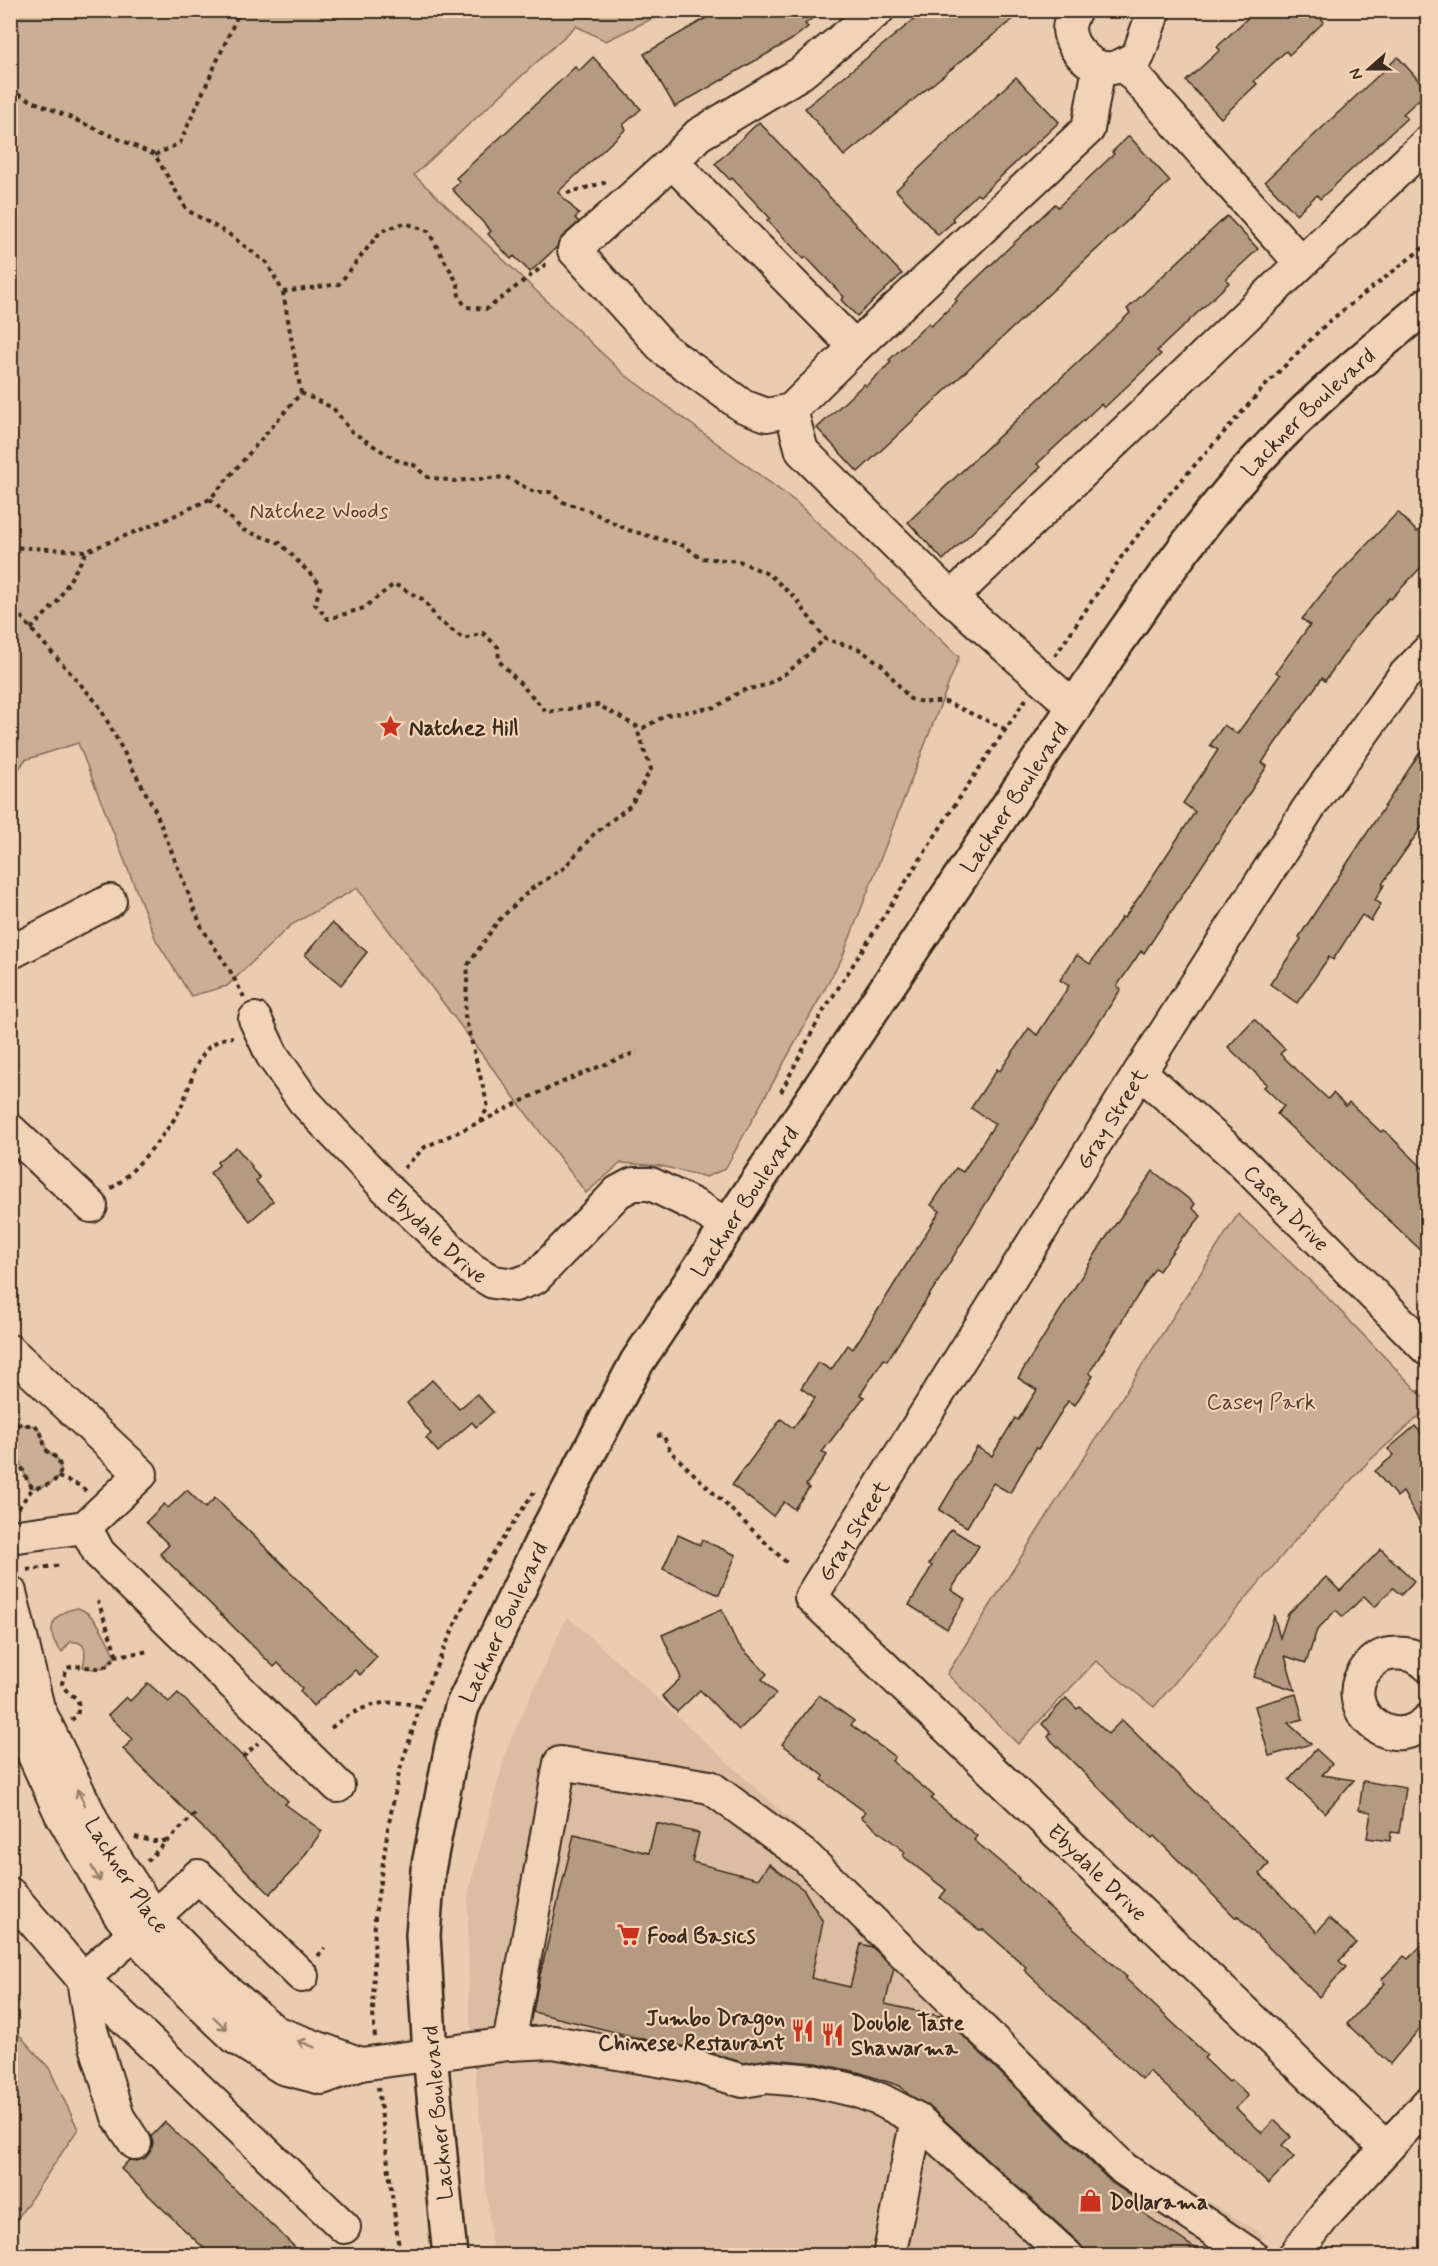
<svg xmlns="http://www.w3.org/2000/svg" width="1438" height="2266" viewBox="0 0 1438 2266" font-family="Mynerve,sans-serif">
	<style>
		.built { fill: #dabda3 }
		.green { fill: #caae96; stroke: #826c5a; stroke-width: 1.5 }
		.building { fill: #b49a83; stroke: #3b2a1e; stroke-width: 1.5 }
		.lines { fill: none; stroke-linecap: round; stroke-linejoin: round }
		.minor-casing { stroke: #3b2a1e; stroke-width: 36 }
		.major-casing { stroke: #3b2a1e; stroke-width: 38 }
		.path { stroke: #3b2a1e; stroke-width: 4; stroke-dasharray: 4.5 4.5; stroke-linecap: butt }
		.minor { stroke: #f1d3b7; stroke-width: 32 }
		.major { stroke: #f1d3b7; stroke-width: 33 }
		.oneway { stroke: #967e6a }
		.labels { text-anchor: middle; stroke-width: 4.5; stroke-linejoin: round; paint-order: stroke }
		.street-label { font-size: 22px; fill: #3b2a1e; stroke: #f1d3b7 }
		.park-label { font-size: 22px; fill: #503e30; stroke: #f1d3b7 }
		.poi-label { font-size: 22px; font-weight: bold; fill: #3b2a1e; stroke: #f1d3b7; text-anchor: start }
	</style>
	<rect width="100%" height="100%" fill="#eaccb1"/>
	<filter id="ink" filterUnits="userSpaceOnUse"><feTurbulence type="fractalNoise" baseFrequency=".0167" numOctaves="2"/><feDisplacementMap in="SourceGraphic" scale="12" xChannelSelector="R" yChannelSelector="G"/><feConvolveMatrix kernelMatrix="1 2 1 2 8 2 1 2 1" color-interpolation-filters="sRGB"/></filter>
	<g filter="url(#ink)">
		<!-- built -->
		<polygon class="built" points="567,1616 836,1861 1146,2163 1265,2236 1251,2256 493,2256 469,2008 468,1894 507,1748"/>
		<!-- green -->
		<g class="green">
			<polygon points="11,10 668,11 606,41 576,26 414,175 624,374 796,502 959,657 842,958 725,1169 706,1177 661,1166 621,1163 586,1193 357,888 291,925 227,986 191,996 156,940 78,743 25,760 11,781"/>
			<polygon points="1238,1214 1322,1292 1427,1401 1427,1409 1368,1462 1298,1537 1154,1707 1096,1661 1018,1744 947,1674"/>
			<path d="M19 1424 36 1426C45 1436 42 1444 48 1452 50 1454 54 1455 56 1458 70 1476 49 1487 33 1488 22 1476 24 1462 11 1452V1431Z"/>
			<path d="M78 1608C98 1615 105 1638 115 1656L106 1667 94 1669 83 1667C86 1654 88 1640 70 1642L62 1652C43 1632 52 1612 78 1608Z"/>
			<polygon points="11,2026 49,2068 78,2129 11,2228"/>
		</g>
		<!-- building -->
		<g class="building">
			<polygon points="720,10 823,10 805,24 808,27 791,40 675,107 644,54"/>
			<polygon points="926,10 1024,10 844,156 805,108"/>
			<polygon points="1256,10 1314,10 1324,22 1289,55 1286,51 1254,81 1257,84 1221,118 1186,81 1220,50 1217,47"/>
			<polygon points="593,57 641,109 623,125 626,129 558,192 579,214 575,218 579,222 562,237 557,247 530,272 514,256 511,259 488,234 491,231 452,189 460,182 456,178 504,134 575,67 579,71"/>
			<polygon points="1398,57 1428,91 1403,114 1407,118 1379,144 1320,199 1317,195 1296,214 1265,181"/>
			<polygon points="1016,77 1059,122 980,196 977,194 952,218 954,221 938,235 896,190"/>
			<polygon points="759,122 902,274 857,316 841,300 844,297 806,257 804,259 767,220 770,218 732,178 730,180 715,164"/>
			<polygon points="1129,136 1170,181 858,472 817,428 864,384 866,386 891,362 889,360 929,323 931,326 957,301 955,299 1055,204 1058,207 1114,154 1112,152"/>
			<polygon points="1227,216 1258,249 1226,279 1229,283 1157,351 1161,354 1104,408 1101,404 1037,464 1041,467 943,560 908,522 1130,313 1127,309"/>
			<polygon points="1398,512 1417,532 1428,522 1428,560 1391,599 1389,598 1355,638 1325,681 1322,678 1274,745 1262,763 1267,766 1219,840 1144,953 1141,951 1117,986 1121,989 1063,1077 939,1280 887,1361 884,1359 860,1395 864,1397 822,1452 827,1455 806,1485 809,1488 794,1509 784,1502 773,1516 732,1485 781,1419 793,1428 815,1398 801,1388 818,1362 831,1370 848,1345 853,1349 885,1299 940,1211 931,1205 956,1168 963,1172 995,1124 971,1108 997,1069 1000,1071 1029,1028 1037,1035 1069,986 1060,980 1077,955 1090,964 1122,917 1124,918 1141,894 1195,812 1183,803 1218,750 1210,745 1224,725 1237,734 1280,675 1276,672 1310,625 1302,619 1333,580"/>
			<polygon points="1428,740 1428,818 1382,884 1384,885 1375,900 1381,904 1371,921 1362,915 1333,960 1329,957 1297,1003 1270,984 1301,939 1299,937"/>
			<polygon points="332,923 367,952 341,985 305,955"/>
			<polygon points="1254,1019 1285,1049 1280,1054 1328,1099 1333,1093 1346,1106 1349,1102 1381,1132 1384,1130 1428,1173 1428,1257 1277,1114 1284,1106 1264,1087 1267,1084 1228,1047"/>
			<polygon points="236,1147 252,1166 251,1168 260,1178 256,1181 273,1201 250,1221 210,1173 219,1165 217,1162"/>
			<polygon points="1153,1171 1195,1204 1192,1208 1201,1216 1185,1236 1184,1235 1159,1271 1155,1268 1089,1373 1093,1376 1075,1405 1068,1401 1038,1449 1036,1448 1010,1493 993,1483 967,1527 939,1510 977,1447 992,1456 1015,1418 1018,1420 1037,1390 1018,1378 1103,1242"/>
			<polygon points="432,1380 459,1409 477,1394 493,1412 476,1427 472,1422 438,1452 426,1438 431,1434 407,1403"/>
			<polygon points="1415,1426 1428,1441 1428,1537 1403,1492 1397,1497 1375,1471 1394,1455 1388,1449"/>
			<polygon points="187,1490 205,1508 215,1498 377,1657 360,1675 355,1670 340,1684 339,1683 313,1706 300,1691 302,1688 278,1663 274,1667 160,1554 169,1545 146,1522 164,1504 168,1508"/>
			<polygon points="951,1529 979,1546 951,1590 965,1599 947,1629 909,1605 932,1566 929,1564"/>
			<polygon points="678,1535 700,1545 702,1540 736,1555 719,1595 663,1569"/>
			<polygon points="1381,1549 1414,1581 1401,1595 1393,1588 1375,1607 1364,1596 1343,1617 1336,1610 1317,1630 1306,1663 1285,1656 1295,1690 1254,1677 1274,1616 1280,1638 1288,1614 1326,1577 1340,1591"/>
			<polygon points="722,1609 736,1642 767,1674 762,1679 776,1694 739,1730 700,1690 677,1712 662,1696 681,1678 662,1635"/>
			<polygon points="148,1683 169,1702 178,1693 288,1801 285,1804 322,1831 297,1866 270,1894 123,1749 133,1739 108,1715 126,1697 130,1701"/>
			<polygon points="1296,1694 1303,1719 1288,1723 1311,1744 1269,1756 1255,1706"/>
			<polygon points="819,1695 854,1721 851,1725 895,1757 892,1761 934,1796 931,1799 977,1836 974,1840 1019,1878 1018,1879 1127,1977 1125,1978 1207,2055 1204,2058 1229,2082 1231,2080 1248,2096 1236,2108 1262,2133 1274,2120 1291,2136 1282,2145 1294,2157 1268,2184 1187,2105 1149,2071 1142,2079 1024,1970 1026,1967 984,1930 979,1930 940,1898 946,1890 903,1856 905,1852 861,1817 865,1812 822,1780 824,1776 782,1744"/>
			<polygon points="1066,1698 1077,1709 1080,1707 1108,1734 1122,1720 1269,1864 1260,1874 1317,1932 1329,1918 1356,1943 1339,1961 1346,1967 1319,1997 1237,1916 1236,1918 1154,1836 1152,1838 1111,1800 1048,1737 1051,1733 1042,1724"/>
			<polygon points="1316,1749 1332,1764 1322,1775 1354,1780 1325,1813 1289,1780"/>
			<polygon points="1363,1781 1406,1788 1399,1833 1391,1832 1390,1841 1367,1838 1371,1812 1359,1810"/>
			<polygon points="656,1823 699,1833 692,1862 758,1879 769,1864 804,1890 823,1922 811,1978 850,1987 861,1944 872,1947 894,1968 885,2004 944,2017 1111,2182 1140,2202 1136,2208 1206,2256 1089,2256 1079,2243 929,2106 909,2095 900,2086 861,2073 816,2063 769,2059 744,2063 698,2049 648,2040 533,2012 540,1975 574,1835 649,1853"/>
			<polygon points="1428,1939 1428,2019 1390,2064 1347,2024 1385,1983 1381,1980 1404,1956 1408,1959"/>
			<polygon points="165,2122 304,2256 212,2256 121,2169 129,2160 137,2161 145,2158 151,2151 153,2143 151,2137"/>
		</g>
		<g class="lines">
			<defs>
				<g id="minor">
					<path d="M1075 10C1072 16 1069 23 1069 29 1070 48 1092 71 1112 68 1121 67 1131 60 1138 56L1154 10"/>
					<polyline points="1124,64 1301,263"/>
					<polyline points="672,162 855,347 1088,129 1099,67"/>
					<polyline points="855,347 791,410 767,415 743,406 665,350 574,250 672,162 698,135 801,73 878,10"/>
					<polyline points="791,410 802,451 951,598 1074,707"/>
					<polyline points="951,598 1428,142"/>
					<polyline points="10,953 110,901"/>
					<path id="s1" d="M255 1019 272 1055 304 1101 385 1187 471 1269 493 1282 515 1285 535 1278 618 1192 633 1184H651L696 1206 727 1225"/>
					<path id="s2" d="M1140 1072 1238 1158 1428 1350"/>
					<polyline points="10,1130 91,1206"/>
					<polyline points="10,1351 141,1474 85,1527 10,1537"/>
					<polyline points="85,1527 99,1553 338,1786"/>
					<path id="s3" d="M10 1592 38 1708 97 1830 154 1918 219 1984 275 2032 361 2064"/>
					<path d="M1428 1666C1418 1655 1404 1652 1390 1654 1380 1655 1373 1661 1367 1668 1335 1706 1390 1758 1428 1720"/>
					<polyline points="10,1688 27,1740 61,1814 119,1914 170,1975 236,2038 283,2068 322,2078 361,2064 509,2044 553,2042 693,2066 743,2081 767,2077 814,2081 857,2091 881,2100 917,2119 1067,2256"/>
					<polyline points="10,1894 83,1979 91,2030 118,2117 135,2143"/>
					<path d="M302 1976 198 1876C161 1912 121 1944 83 1979L344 2227"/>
					<polyline points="509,2044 560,1763 710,1787 806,1857 1124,2169 1252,2256"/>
					<path id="s4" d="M1385 2147 811 1597 1140 1072 1308 809 1403 677 1428 651"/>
					<polyline points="889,2256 917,2119"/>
					<polyline points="1294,2256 1325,2215 1428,2103"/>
				</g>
				<g id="major">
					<path id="s5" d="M450 2256 430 2055 423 1935 428 1870 452 1746 462 1707 544 1537 637 1362 1116 644C1160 581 1204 518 1255 462 1308 404 1368 354 1428 304"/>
				</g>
			</defs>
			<!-- minor casing -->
			<use href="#minor" class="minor-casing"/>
			<!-- major casing -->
			<use href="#major" class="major-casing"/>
			<!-- path -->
			<g class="path">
				<polyline points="10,91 155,155 187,210 230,235 267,263 283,292 301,393 210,499 165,520 87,551 10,547"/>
				<polyline points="155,155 180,143 240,10"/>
				<polyline points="567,193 607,182"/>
				<polyline points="283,292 339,284 381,231 405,223 428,231 458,284 459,297 466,307 487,309 546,264"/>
				<polyline points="301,393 333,408 352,432 396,460 414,465 427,477 454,481 506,477 534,492 550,492 563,502 588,510 628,530 685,546 700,558 739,561 770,575 795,598 825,639 859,649 882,665 910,699 923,702 946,702 1005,729"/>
				<polyline points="210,499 243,530 280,543 321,585 315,604 328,619 364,608 394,584 424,600 437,619 464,639 483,633 498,647 499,661 547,712 598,705 636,726 643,728 667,715 716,707 741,691 766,685 788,672 825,639"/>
				<polyline points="10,602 31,629 98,704 155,810 202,928 229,969 244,997"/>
				<polyline points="31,629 57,602 87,551"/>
				<polyline points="1055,656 1122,556 1170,493 1266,385 1327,323 1428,244"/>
				<polyline points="781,1092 821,1015 956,803 1026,699"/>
				<path d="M481 1122C531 1095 583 1072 637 1052"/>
				<polyline points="404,1168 425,1147 480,1122 488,1107 465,1016 468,965 498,921 531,889 564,868 593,835 631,805 651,769 636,727"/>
				<path d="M111 1188C128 1180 168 1131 178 1113 194 1085 193 1041 233 1037"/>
				<polyline points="10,1406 19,1424"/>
				<path d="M10 1431 19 1424 36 1426C45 1436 42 1444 48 1452 50 1454 54 1455 56 1458 70 1476 49 1487 33 1488 22 1476 24 1462 10 1452"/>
				<polyline points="657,1436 663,1435 671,1452 789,1565"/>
				<polyline points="58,1477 81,1486 86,1491"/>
				<polyline points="18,1508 33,1488"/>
				<polyline points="27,1570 62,1565"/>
				<polyline points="115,1656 150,1651"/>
				<path d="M71 1720 77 1716C83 1691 69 1701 62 1683L67 1668C86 1661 106 1680 116 1653L98 1601"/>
				<path d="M331 1728C358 1706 386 1696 420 1707"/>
				<polyline points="243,1757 258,1743"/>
				<polyline points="135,1837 153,1841 166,1841"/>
				<polyline points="147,1861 196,1813"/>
				<polyline points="318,1956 325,1948"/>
				<polyline points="375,2037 373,2014 375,1916 388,1828 399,1773 424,1694 474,1582 534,1492"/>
				<polyline points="378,2087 400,2256"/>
			</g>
			<!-- minor -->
			<use href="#minor" class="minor"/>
			<!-- major -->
			<use href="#major" class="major"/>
		</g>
		<!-- one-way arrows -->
		<defs><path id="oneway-shaft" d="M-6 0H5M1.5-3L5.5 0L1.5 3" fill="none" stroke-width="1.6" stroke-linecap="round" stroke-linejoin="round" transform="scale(1.5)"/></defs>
		<g class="oneway">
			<use href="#oneway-shaft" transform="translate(81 1797) rotate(-116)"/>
			<use href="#oneway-shaft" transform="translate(96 1874) rotate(60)"/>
			<use href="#oneway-shaft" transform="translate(220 2023) rotate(44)"/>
			<use href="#oneway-shaft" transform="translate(306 2044) rotate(-159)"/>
		</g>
	</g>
	<!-- icons -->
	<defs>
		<symbol id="sight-bare" viewBox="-9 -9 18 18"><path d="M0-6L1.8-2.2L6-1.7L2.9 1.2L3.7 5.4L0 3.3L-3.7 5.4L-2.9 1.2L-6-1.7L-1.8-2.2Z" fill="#c8321e" stroke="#f1d3b7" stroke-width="2.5" paint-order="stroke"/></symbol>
		<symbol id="supermarket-bare" viewBox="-9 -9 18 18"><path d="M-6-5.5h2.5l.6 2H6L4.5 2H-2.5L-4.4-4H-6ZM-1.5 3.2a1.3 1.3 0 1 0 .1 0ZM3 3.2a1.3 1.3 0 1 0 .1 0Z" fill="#c8321e" stroke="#f1d3b7" stroke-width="2.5" paint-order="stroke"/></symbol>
		<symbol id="restaurant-bare" viewBox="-9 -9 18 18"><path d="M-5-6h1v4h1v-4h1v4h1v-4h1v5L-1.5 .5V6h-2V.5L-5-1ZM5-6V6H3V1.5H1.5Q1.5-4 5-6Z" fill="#c8321e" stroke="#f1d3b7" stroke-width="2.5" paint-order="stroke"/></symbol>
		<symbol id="shop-bare" viewBox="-9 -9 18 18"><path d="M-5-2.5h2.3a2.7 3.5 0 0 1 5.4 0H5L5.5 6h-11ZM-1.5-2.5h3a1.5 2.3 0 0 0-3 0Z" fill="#c8321e" stroke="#f1d3b7" stroke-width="2.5" paint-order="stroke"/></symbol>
	</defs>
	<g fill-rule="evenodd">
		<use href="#sight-bare" x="374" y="710" width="33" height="33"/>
		<use href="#supermarket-bare" x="612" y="1918" width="33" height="33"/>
		<use href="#restaurant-bare" x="786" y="2014" width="33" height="33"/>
		<use href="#restaurant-bare" x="816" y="2018" width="33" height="33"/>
		<use href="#shop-bare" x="1074" y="2184" width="33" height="33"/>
	</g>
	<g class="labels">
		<!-- street labels -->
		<g class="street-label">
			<text dy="8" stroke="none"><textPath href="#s5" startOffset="2106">Lackner Boulevard</textPath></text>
			<text dy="8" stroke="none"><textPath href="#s5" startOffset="1620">Lackner Boulevard</textPath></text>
			<text dy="8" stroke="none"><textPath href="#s4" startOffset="1360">Gray Street</textPath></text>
			<text dy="8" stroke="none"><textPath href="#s5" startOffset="1134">Lackner Boulevard</textPath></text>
			<text dy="8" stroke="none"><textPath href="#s2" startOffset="200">Casey Drive</textPath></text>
			<text dy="8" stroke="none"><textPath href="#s1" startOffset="285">Ebydale Drive</textPath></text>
			<text dy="8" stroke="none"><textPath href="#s4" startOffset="874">Gray Street</textPath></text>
			<text dy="8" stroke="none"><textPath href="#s5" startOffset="648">Lackner Boulevard</textPath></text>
			<text transform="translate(1098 1872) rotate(44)" y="8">Ebydale Drive</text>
			<text dy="8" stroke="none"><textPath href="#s3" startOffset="309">Lackner Place</textPath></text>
			<text transform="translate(437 2113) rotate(-95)" y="8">Lackner Boulevard</text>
		</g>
		<!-- park labels -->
		<g class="park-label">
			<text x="319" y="518">Natchez Woods</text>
			<text x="1261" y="1409">Casey Park</text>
		</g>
		<!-- poi labels -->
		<g class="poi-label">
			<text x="409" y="735">Natchez Hill</text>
			<text x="647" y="1943">Food Basics</text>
			<text x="785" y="2025" text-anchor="end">Jumbo Dragon<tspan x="785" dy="25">Chinese Restaurant</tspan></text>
			<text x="851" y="2030">Double Taste<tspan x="851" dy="25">Shawarma</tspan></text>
			<text x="1109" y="2209">Dollarama</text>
		</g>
	</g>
	<!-- margin -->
	<rect width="1438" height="2266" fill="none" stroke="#f1d3b7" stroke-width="36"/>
	<rect x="18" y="18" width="1402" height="2230" fill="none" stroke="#3b2a1e" stroke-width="2" filter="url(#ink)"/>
	<!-- north arrow -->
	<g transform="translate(1369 69) rotate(249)" stroke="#f1d3b7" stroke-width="4.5" paint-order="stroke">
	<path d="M0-4.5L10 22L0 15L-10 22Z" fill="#3b2a1e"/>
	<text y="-9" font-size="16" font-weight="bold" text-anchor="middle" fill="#3b2a1e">N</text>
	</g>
</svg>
